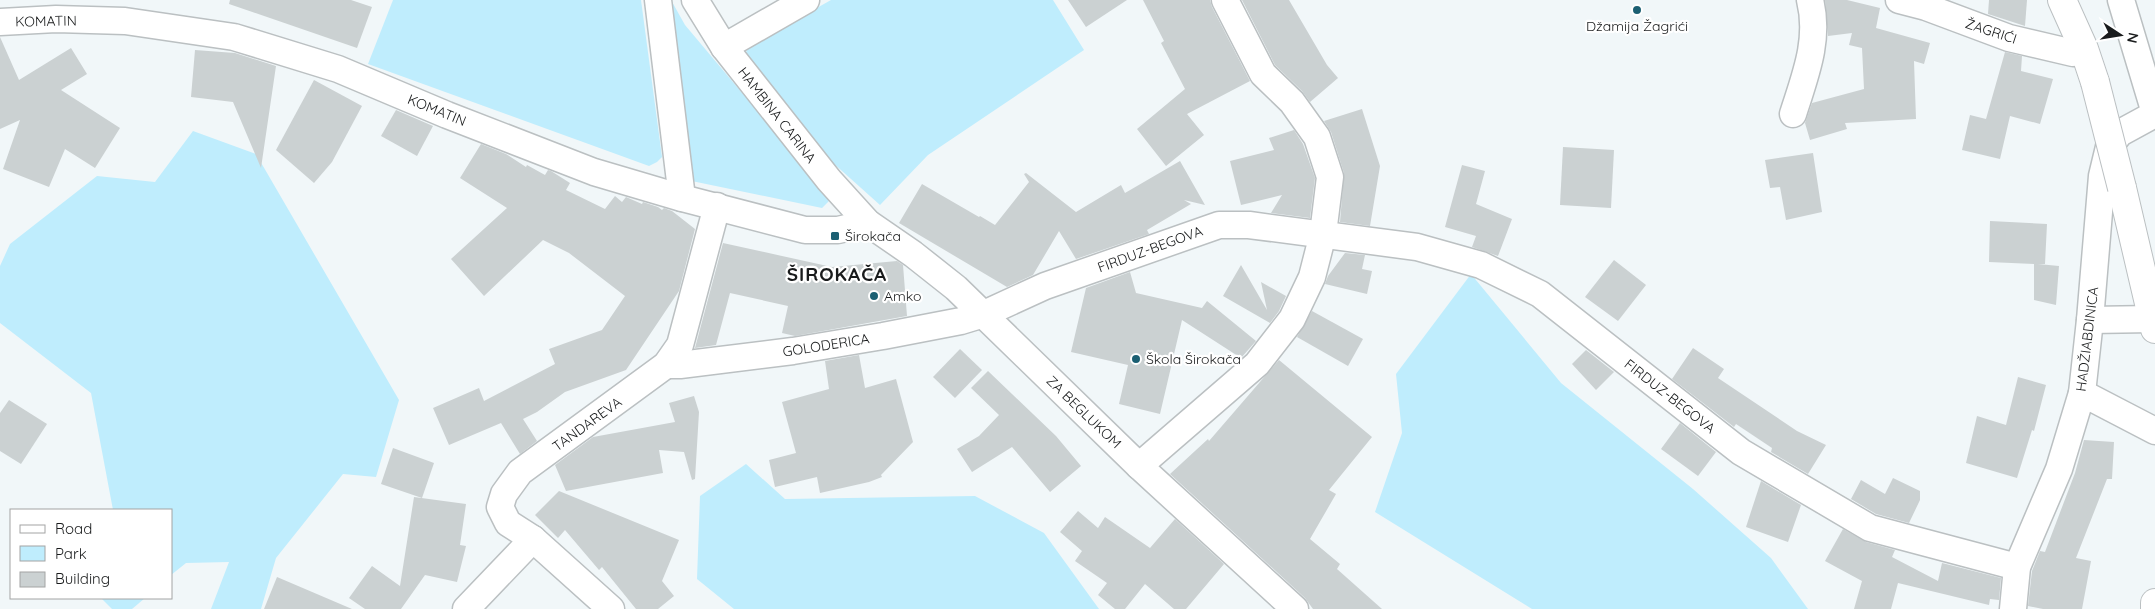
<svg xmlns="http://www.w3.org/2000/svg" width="2155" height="609" viewBox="0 0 2155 609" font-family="Quicksand,sans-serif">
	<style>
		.green { fill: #bfedfd }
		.building { fill: #cbd1d2 }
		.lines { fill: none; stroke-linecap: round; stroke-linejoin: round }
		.minor-casing { stroke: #bbc0c2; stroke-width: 29 }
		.primary-casing { stroke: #bbc0c2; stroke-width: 30 }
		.minor { stroke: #fff; stroke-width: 26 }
		.primary { stroke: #fff; stroke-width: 28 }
		.primary-bridge-casing { stroke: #bbc0c2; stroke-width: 30; stroke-linecap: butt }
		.primary-bridge { stroke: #fff; stroke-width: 28 }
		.poi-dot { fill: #1b5f72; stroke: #fff; stroke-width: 2 }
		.labels { text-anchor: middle; stroke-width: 4.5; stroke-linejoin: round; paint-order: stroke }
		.street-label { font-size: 14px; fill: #191b1c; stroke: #fff }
		.poi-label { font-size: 14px; fill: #191b1c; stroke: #fff; text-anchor: start }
		.district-label { font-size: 19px; font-weight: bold; letter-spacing: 1px; fill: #191b1c; stroke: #fff }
	</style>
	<rect width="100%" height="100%" fill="#f1f7f9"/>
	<!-- green -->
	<g class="green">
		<polygon points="393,0 641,0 662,157 657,162 649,166 368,64"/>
		<polygon points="671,0 685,25 822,188 829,201 822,208 682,179"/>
		<polygon points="831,0 1053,0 1084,50 928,155 880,205 832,162 744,58 748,47"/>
		<polygon points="193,131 256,154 399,400 376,477 343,474 276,558 261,609 211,609 229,562 186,563 171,575 171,510 113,510 91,393 0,323 0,266 10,244 97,176 155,182"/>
		<polygon points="1471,274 1561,383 1693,489 1771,558 1808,609 1532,609 1375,512 1402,433 1396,374"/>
		<polygon points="746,464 785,499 975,496 1044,533 1099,609 734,609 697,579 700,496"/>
		<polygon points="101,598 145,598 132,609 112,609"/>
	</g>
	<!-- building -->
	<g class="building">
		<polygon points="230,0 351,0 372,7 357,48 229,4"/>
		<polygon points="1068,0 1127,0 1086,27"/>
		<polygon points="1143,0 1210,0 1212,7 1250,81 1187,114 1204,135 1166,166 1137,129 1185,89 1161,43 1164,41"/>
		<polygon points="1242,0 1289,0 1327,65 1338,78 1310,102 1302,91 1275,65"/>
		<polygon points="1825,0 1847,0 1880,8 1876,28 1930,43 1924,64 1914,61 1916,119 1845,123 1847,129 1810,140 1805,123 1812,103 1864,89 1862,48 1849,45 1852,33 1828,36"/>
		<polygon points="1989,0 2027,0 2025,26 1988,14"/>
		<polygon points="0,37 19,80 71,48 87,74 61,90 120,128 95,168 65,149 49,187 3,169 20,120 0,129"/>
		<polygon points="195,50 235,53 276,66 261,168 233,102 191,97"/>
		<polygon points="2005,52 2022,56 2021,71 2053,79 2040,124 2010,116 2000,159 1962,150 1970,115 1986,119"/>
		<polygon points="314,80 362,106 332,162 314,183 276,150"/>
		<polygon points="1362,109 1380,166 1370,226 1340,222 1344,173 1331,132 1324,121"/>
		<polygon points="396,110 433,126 417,156 381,136"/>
		<polygon points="1294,130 1303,144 1315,178 1310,218 1271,213 1282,195 1241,205 1230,161 1274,150 1269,138"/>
		<polygon points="481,144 506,154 526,167 527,165 545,175 548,170 551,171 570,183 566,190 605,209 615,196 622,202 626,197 642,204 643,202 658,207 662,210 664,208 672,211 695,229 679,291 626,370 565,392 537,412 523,419 537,441 520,454 501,423 449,445 433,408 479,388 484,401 555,364 549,349 602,330 625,296 569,253 543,240 484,296 451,259 507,208 460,178"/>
		<polygon points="1563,147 1614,150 1611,208 1560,205"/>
		<polygon points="1813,153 1822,212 1786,220 1780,187 1770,188 1765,160"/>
		<polygon points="1180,161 1205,205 1184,200 1191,204 1147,230 1149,234 1076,259 1059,231 1033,275 1007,287 899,223 922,184 979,217 980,216 995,225 1029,182 1024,174 1026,173 1076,212 1121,185 1125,193"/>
		<polygon points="1462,165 1485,171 1476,204 1512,219 1498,256 1472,247 1476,236 1445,227"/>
		<polygon points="1990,221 2047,224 2045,264 2038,264 2059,266 2056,305 2034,300 2034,264 1989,262"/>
		<polygon points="723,243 832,267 897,261 903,265 907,316 795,336 782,333 788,306 730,293 716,345 695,348"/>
		<polygon points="1345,253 1365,255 1362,269 1372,271 1367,294 1325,284 1328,276"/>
		<polygon points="1614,260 1646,285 1618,321 1585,297"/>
		<polygon points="1241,265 1267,310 1261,282 1286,296 1279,311 1270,323 1223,296"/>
		<polygon points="1130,272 1136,293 1202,308 1207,301 1256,341 1241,358 1182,320 1160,414 1119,404 1128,365 1071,352 1086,288"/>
		<polygon points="1312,311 1363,339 1348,366 1297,337"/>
		<polygon points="1693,348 1724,369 1718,378 1797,431 1826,445 1808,474 1771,452 1772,448 1736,424 1734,427 1672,379"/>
		<polygon points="960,349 982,370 955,398 933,377"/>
		<polygon points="1586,350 1614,372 1596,390 1572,364"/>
		<polygon points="859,355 865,388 896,379 913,442 881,475 882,477 869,482 820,493 817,477 775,487 769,460 796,453 782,402 829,389 825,361"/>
		<polygon points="1279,360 1372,437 1329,490 1336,494 1310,539 1340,564 1337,569 1382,609 1313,609 1305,598 1170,474 1208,439 1209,441"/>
		<polygon points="988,371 1056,436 1081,466 1050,492 1012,447 972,472 957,449 979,436 999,415 971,388"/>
		<polygon points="2018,377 2046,385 2034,431 2032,430 2017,478 1966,463 1977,416 2006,425"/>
		<polygon points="694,396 699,412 695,479 692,480 684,452 659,450 663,473 566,491 555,465 593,437 675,422 669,403"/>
		<polygon points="9,400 47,424 21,464 0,451 0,413"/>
		<polygon points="1680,423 1716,452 1698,476 1661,449"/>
		<polygon points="2084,440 2114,442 2112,479 2107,479 2076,558 2091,561 2082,609 2043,609 2028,606 2032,571 2040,551 2045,552 2075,473"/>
		<polygon points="393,448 434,463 422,498 381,484"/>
		<polygon points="1893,478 1920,491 1920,500 1909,523 1876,514 1851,499 1861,480 1885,494"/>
		<polygon points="1761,481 1801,505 1788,542 1746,527"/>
		<polygon points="559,491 679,540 662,581 674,596 658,609 636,609 602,567 599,570 565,530 558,538 535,515"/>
		<polygon points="414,497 466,504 460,545 466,546 457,582 425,575 401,609 365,609 349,598 372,566 400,586"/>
		<polygon points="1078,511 1098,528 1105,517 1150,548 1175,519 1224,564 1186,609 1174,609 1145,584 1125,609 1115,609 1098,595 1107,583 1075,561 1082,551 1060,532"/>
		<polygon points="1843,529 1866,542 1895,550 1892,557 1938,581 1942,563 2001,578 1999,600 1990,599 1989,605 1898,583 1891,609 1854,609 1862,581 1825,561"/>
		<polygon points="277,577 352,609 264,609"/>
	</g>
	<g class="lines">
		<defs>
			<g id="minor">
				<polyline points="658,0 682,198"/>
				<polyline points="695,0 724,47 829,180 868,223 913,254 956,288 1139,466 1295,609"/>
				<polyline points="1899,0 1926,7 2009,38 2073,53 2084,49"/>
				<polyline points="2121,0 2155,113"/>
				<polyline points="0,22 56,19 125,21 234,37 338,69 447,115 594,172 682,198 805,230 838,230 868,223"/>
				<polyline points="724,47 806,0"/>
				<path d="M1793 114C1805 76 1820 40 1810 0"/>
				<polyline points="2090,320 2153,319"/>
				<polyline points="666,365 680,365 793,351 883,336 961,321 984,314 1045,286 1219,225 1249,225 1417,247 1481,265 1540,294 1741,452 1870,528 2017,567"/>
				<polyline points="2082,393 2155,431"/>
				<polyline points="1139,466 1257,364 1292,319 1312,277 1323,234 1330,177 1317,137 1292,102 1263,74 1225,0"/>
				<polyline points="533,539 611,609"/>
				<polyline points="466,609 533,539 508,523 500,507 504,494 520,472 666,365 680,345 717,206"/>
				<polyline points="2013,609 2017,567 2059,469 2082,393 2090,320 2102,176 2109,147 2120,133 2155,114"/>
			</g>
			<g id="primary">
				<polyline points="2062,0 2084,49 2095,82"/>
				<polyline points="2122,188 2155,329"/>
				<polyline points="2155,609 2155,603"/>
			</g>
		</defs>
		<!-- minor casing -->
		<use href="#minor" class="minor-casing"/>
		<!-- primary casing -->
		<use href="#primary" class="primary-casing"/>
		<!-- minor -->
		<use href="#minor" class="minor"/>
		<!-- primary -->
		<use href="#primary" class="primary"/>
		<defs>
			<polyline id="primary-bridge" points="2095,82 2122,188"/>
		</defs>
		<!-- primary-bridge casing -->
		<use href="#primary-bridge" class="primary-bridge-casing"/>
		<!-- primary-bridge -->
		<use href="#primary-bridge" class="primary-bridge"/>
	</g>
	<!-- markers -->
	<g class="poi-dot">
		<circle cx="1637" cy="10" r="5"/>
		<rect x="830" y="231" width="10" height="10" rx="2.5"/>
		<circle cx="874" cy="296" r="5"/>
		<circle cx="1136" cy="359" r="5"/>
	</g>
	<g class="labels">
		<!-- street labels -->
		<g class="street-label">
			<text transform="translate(46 21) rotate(-1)" y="5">KOMATIN</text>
			<text transform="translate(1991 31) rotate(18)" y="5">ŽAGRIĆI</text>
			<text transform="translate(437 110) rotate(22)" y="5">KOMATIN</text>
			<text transform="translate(777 115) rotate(52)" y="5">HAMBINA CARINA</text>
			<text transform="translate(1150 249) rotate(-20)" y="5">FIRDUZ-BEGOVA</text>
			<text transform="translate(2087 339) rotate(-83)" y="5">HADŽIABDINICA</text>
			<text transform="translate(826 345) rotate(-9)" y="5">GOLODERICA</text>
			<text transform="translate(1670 396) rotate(38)" y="5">FIRDUZ-BEGOVA</text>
			<text transform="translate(1084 412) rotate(44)" y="5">ZA BEGLUKOM</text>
			<text transform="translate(587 424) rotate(-36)" y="5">TANDAREVA</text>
		</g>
		<!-- poi labels -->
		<g class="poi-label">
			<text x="1637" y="31" text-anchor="middle">Džamija Žagrići</text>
			<text x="845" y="241">Širokača</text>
			<text x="884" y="301">Amko</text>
			<text x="1146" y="364">Škola Širokača</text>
		</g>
		<!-- district labels -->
		<g class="district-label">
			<text x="837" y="281">ŠIROKAČA</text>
		</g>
	</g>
	<!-- legend -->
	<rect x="10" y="509" width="162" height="90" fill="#ffffff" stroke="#a3a4a4"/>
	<rect x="20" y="525" width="25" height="8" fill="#ffffff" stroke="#a3a4a4"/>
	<text x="55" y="534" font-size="15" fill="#191b1c">Road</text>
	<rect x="20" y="546" width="25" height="15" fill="#bfedfd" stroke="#a3a4a4"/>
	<text x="55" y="559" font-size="15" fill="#191b1c">Park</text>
	<rect x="20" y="572" width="25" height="15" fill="#cbd1d2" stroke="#a3a4a4"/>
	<text x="55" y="584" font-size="15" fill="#191b1c">Building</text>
	<!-- north arrow -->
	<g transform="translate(2120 35) rotate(102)" stroke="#ffffff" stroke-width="4" paint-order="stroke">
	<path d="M0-4L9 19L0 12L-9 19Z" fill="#191b1c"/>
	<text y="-8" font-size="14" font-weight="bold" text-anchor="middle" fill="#191b1c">N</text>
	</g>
</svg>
